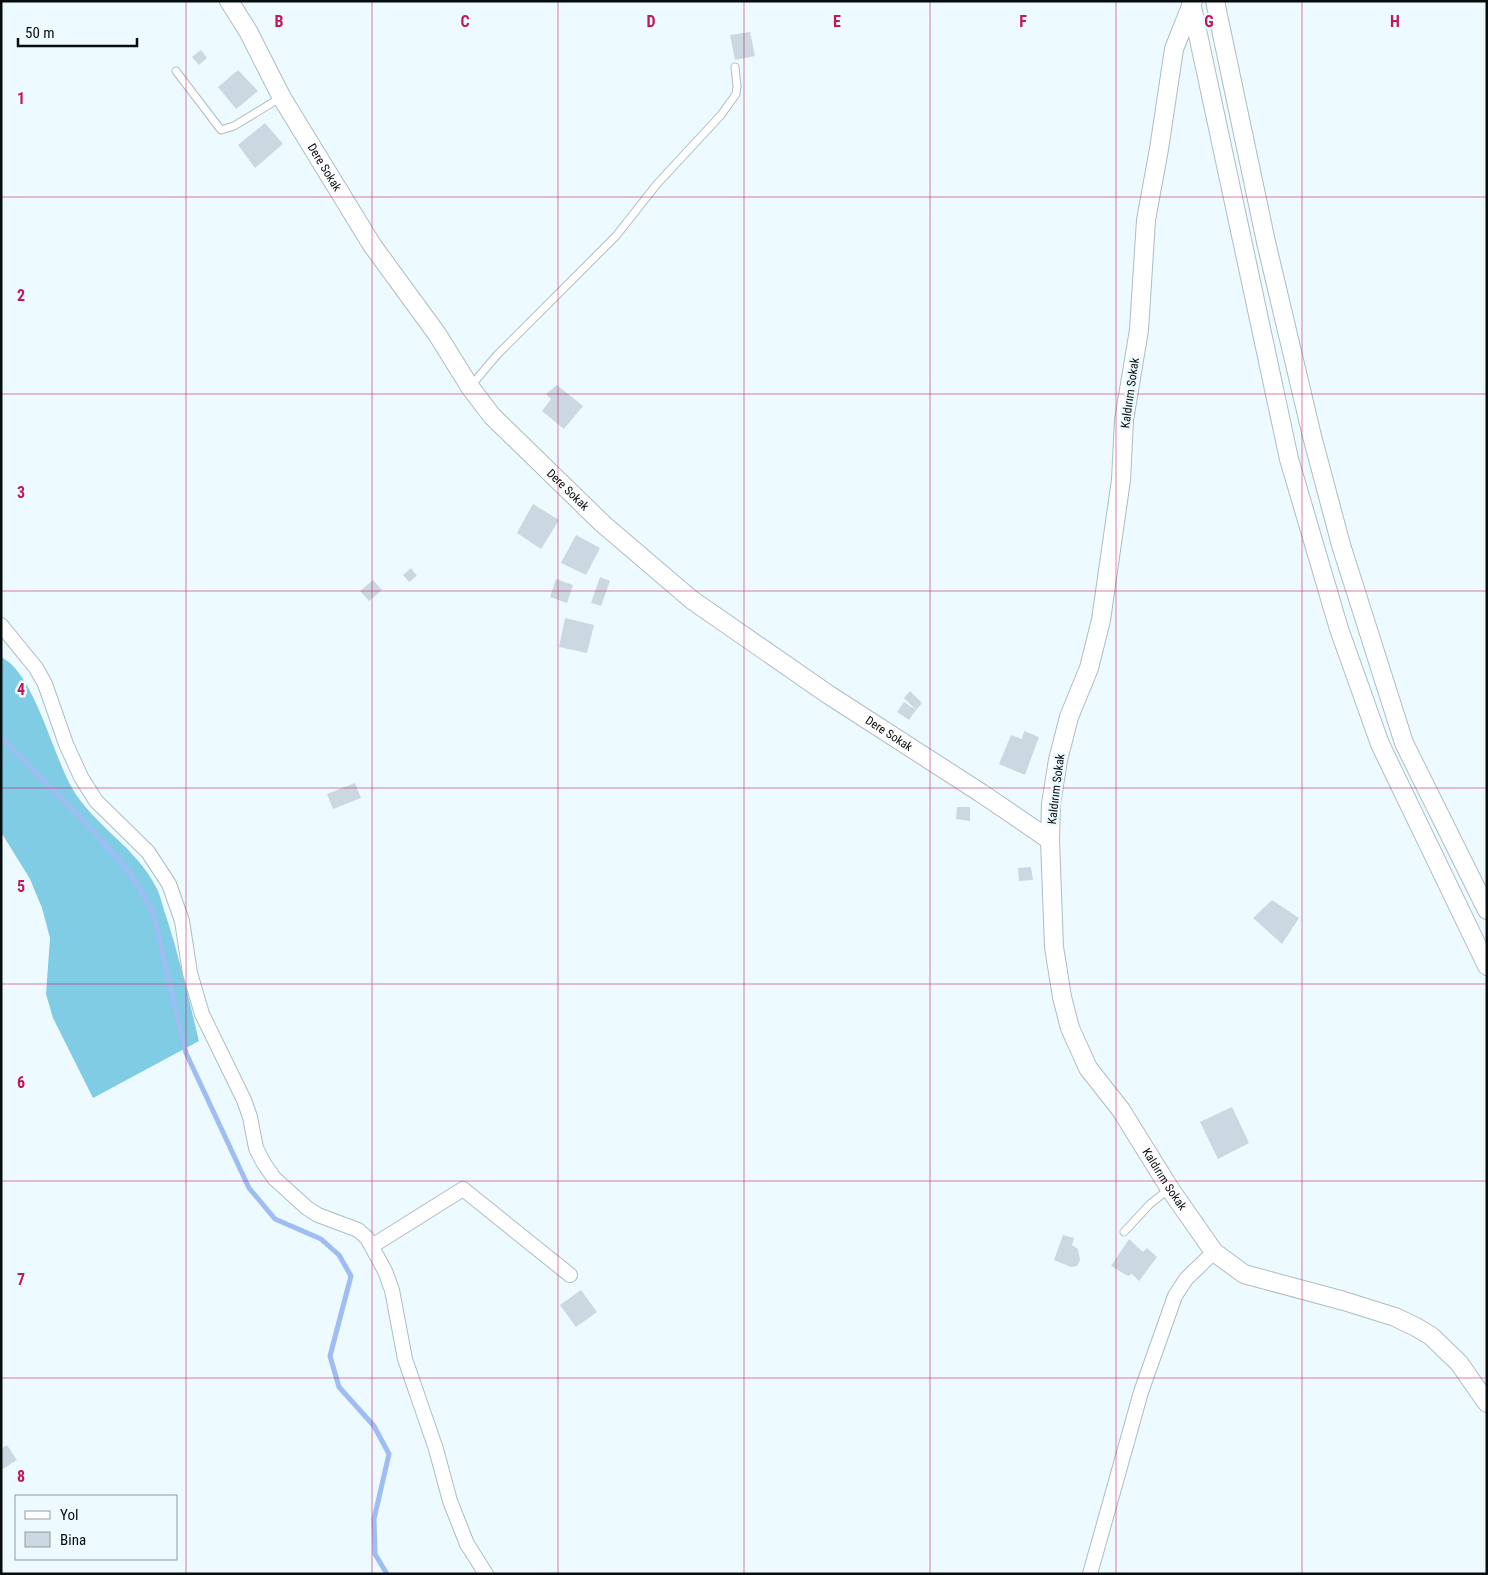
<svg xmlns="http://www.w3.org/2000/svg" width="1488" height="1575" viewBox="0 0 1488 1575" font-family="'Roboto Condensed',sans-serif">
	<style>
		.forest { fill: #7fcce4 }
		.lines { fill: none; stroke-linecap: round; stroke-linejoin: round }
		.stream { stroke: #9ebdf3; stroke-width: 5 }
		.building { fill: #cbd8e2 }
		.service-casing { stroke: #adbdc2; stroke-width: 9 }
		.minor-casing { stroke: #adbdc2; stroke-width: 16 }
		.tertiary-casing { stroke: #adbdc2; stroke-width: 20 }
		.service { stroke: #fff; stroke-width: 7 }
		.minor { stroke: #fff; stroke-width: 14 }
		.tertiary { stroke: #fff; stroke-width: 18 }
		.grid { fill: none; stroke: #c2185b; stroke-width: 1; stroke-opacity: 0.55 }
		.labels { text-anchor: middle; stroke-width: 5; stroke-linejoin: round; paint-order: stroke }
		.street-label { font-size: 12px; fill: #070c0e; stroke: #edfaff }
		.grid-label { font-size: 16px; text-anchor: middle; font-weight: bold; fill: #c2185b; stroke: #edfaff; stroke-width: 5; stroke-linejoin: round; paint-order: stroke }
	</style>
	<rect width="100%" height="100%" fill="#edfaff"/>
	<!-- forest -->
	<path class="forest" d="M1 657C33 671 53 755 72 788 94 826 136 847 156 887 161 896 163 909 167 919 180 959 189 1000 199 1041L93 1098 53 1018 46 994 50 938 42 908 30 879 1 832Z"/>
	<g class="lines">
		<!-- stream -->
		<polyline class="stream" points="1,737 97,835 131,874 153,912 186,1053 249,1188 275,1219 321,1239 339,1255 351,1276 330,1356 339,1387 374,1426 389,1454 374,1519 375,1554 387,1574"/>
	</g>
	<!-- building -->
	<g class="building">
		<polygon points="750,32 755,56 735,60 730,35"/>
		<polygon points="201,50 207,58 199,65 192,57"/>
		<polygon points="238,70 258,91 236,109 218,87"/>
		<polygon points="265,123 283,144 255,168 238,145"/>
		<polygon points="557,385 583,406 564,429 542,411 551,399 546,394"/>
		<polygon points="533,504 559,520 541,549 517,533"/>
		<polygon points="576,535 600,548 586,575 561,563"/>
		<polygon points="411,568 417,576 409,582 403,575"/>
		<polygon points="600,577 610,581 601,606 591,603"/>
		<polygon points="556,579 573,585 567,603 550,597"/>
		<polygon points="373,580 382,590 369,601 360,591"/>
		<polygon points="565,618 594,625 587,653 559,647"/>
		<polygon points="910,691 922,703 916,710 904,698"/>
		<polygon points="904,702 916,710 909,720 897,712"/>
		<polygon points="1024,731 1039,737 1025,775 999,764 1011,735 1022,739"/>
		<polygon points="355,783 361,798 333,809 327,794"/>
		<polygon points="957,807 970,807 970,821 956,819"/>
		<polygon points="1031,867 1033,880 1019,881 1018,868"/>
		<polygon points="1272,900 1299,918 1282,944 1253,918"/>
		<polygon points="1232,1107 1249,1143 1218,1159 1200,1122"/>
		<polygon points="1063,1235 1074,1238 1072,1245 1078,1249 1080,1260 1077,1266 1071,1267 1054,1260"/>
		<polygon points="1129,1239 1143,1252 1147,1248 1157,1257 1139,1281 1132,1274 1128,1276 1111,1266"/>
		<polygon points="581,1290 597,1312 576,1327 560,1305"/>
		<polygon points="7,1445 17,1460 1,1470 1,1449"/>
	</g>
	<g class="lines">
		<defs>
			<g id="service">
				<polyline points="176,71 221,130 234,126 280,98"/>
				<polyline points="470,387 497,355 616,236 657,184 721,115 736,94 737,86 735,67"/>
				<polyline points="1124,1232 1150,1204 1169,1189"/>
			</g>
			<g id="minor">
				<polyline points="1,625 36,668 45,684 66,744 81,777 96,801 148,852 169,884 182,921 190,973 202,1014 244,1100 250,1117 256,1148 263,1162 274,1178 307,1208 318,1215 358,1230 367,1238 385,1271 392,1290 405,1359 436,1449 450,1501 467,1544 486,1574"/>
				<polyline points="372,1246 463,1189 570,1275"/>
				<polyline points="1090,1574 1141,1392 1175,1296 1186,1279 1214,1252"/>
			</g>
			<g id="tertiary">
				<path id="s1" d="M229 1 248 31 282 98 372 245 437 334 470 387 492 416 603 524 692 600 829 695 981 793 1050 840"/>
				<path id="s2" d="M1193 1 1174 49 1159 149 1146 220 1139 330 1124 420 1121 480 1101 620 1089 668 1069 717 1058 760 1051 804 1050 840 1054 947 1062 997 1070 1028 1088 1068 1121 1110 1170 1189 1214 1252 1244 1274 1344 1301 1395 1317 1416 1327 1431 1336 1459 1363 1487 1403"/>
				<polyline points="1215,1 1266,242 1312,436 1341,545 1404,743 1487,910"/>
				<polyline points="1191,2 1289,459 1339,629 1380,744 1487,966"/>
			</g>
		</defs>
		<!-- service casing -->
		<use href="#service" class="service-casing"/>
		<!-- minor casing -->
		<use href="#minor" class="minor-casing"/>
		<!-- tertiary casing -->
		<use href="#tertiary" class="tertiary-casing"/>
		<!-- service -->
		<use href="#service" class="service"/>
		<!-- minor -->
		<use href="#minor" class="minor"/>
		<!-- tertiary -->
		<use href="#tertiary" class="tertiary"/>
	</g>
	<!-- grid -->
	<path class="grid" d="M186 1V1574M372 1V1574M558 1V1574M744 1V1574M930 1V1574M1116 1V1574M1302 1V1574M1 197H1487M1 394H1487M1 591H1487M1 788H1487M1 984H1487M1 1181H1487M1 1378H1487"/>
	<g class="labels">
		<!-- street labels -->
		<g class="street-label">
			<text dy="4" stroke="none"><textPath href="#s1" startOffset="192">Dere Sokak</textPath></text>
			<text transform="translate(1130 393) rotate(-82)" y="4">Kaldırım Sokak</text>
			<text dy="4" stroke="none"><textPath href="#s1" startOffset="598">Dere Sokak</textPath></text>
			<text dy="4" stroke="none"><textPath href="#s1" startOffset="1002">Dere Sokak</textPath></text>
			<text transform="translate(1056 789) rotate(-83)" y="4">Kaldırım Sokak</text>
			<text dy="4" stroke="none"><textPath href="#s2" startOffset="1224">Kaldırım Sokak</textPath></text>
		</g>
	</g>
	<g class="grid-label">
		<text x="279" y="27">B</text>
		<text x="465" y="27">C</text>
		<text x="651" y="27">D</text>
		<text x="837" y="27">E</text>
		<text x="1023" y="27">F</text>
		<text x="1209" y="27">G</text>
		<text x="1395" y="27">H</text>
		<text x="21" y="104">1</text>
		<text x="21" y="301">2</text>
		<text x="21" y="498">3</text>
		<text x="21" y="695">4</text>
		<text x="21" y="892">5</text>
		<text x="21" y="1088">6</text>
		<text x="21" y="1285">7</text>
		<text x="21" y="1482">8</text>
	</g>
	<!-- border -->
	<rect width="1488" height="1575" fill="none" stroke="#070c0e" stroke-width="5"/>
	<!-- legend -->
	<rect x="15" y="1495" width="162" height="65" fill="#edfaff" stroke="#919b9f"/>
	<rect x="25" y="1511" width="25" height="8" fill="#ffffff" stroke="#919b9f"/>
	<text x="60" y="1520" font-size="15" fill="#070c0e">Yol</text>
	<rect x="25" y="1532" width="25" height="15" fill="#cbd8e2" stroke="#919b9f"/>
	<text x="60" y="1545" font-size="15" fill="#070c0e">Bina</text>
	<!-- scale -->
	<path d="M18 38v8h119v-8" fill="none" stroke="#070c0e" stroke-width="2.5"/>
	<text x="25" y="38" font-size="15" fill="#070c0e" stroke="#edfaff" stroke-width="4" paint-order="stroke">50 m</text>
</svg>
